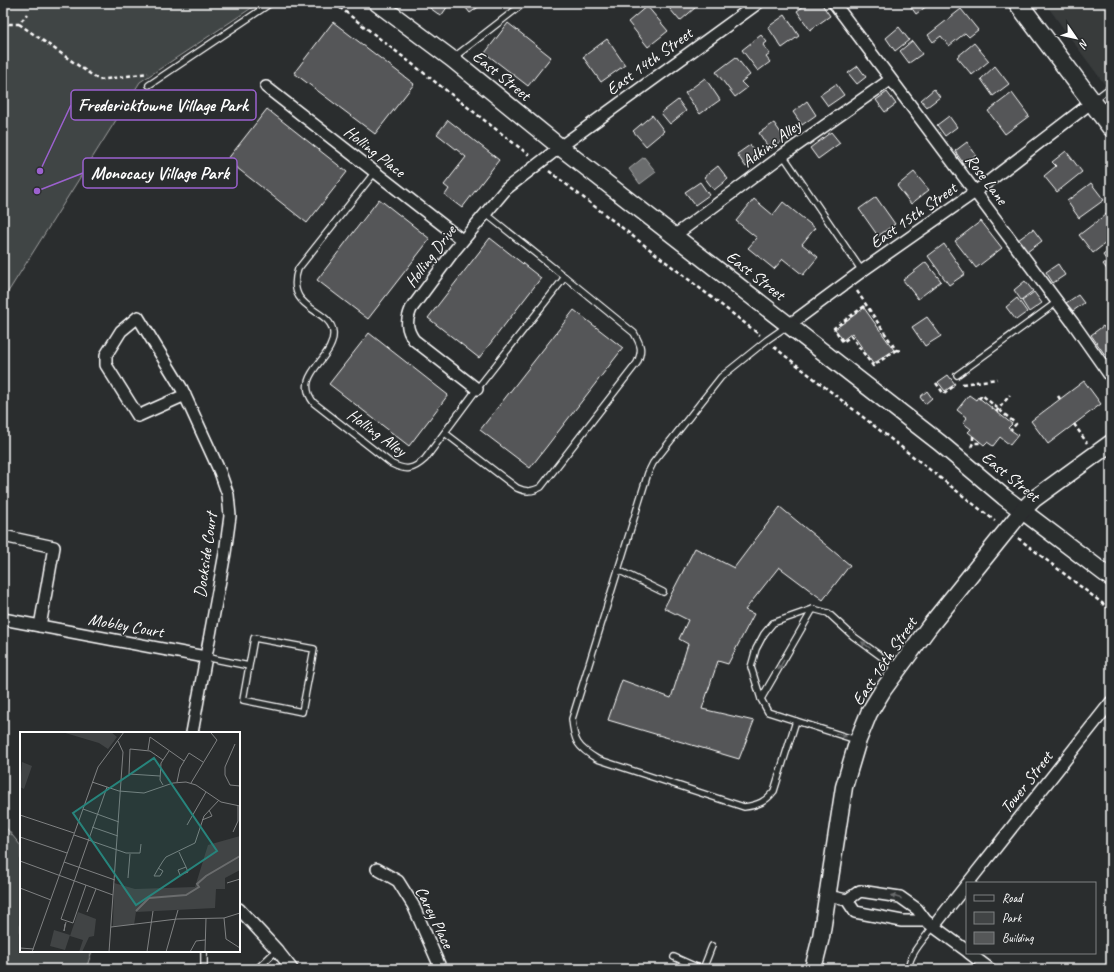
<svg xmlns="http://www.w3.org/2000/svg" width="1114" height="972" viewBox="0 0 1114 972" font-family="Caveat,sans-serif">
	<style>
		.built { fill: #373a3b }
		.green { fill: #414445; stroke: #a0a2a2 }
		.water { fill: #6a6c6d; stroke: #a6a7a7 }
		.building { fill: #555758; stroke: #fff }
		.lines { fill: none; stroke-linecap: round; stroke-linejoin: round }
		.lane-casing { stroke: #fff; stroke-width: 8 }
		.street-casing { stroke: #fff; stroke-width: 14 }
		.secondary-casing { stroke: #fff; stroke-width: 19 }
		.primary-casing { stroke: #fff; stroke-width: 21 }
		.path { stroke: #fff; stroke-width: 2.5; stroke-dasharray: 4 3; stroke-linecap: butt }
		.lane { stroke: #2a2d2e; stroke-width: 5.5 }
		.street { stroke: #2a2d2e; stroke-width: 11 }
		.secondary { stroke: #2a2d2e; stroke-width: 16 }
		.primary { stroke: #2a2d2e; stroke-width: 18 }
		.oneway { fill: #6a6c6d }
		.labels { text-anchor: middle; stroke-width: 3; stroke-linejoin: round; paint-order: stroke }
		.street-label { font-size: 17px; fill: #fff; stroke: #2a2d2e }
		.inset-river { fill: none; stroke: #6a6c6d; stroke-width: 2 }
		.inset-road { fill: none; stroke: #7f8182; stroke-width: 1 }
		.view { fill: #27847c; fill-opacity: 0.15; stroke: #27847c; stroke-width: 2 }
		.inset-edge { fill: none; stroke: #fff; stroke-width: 2 }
		.leader { fill: none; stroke: #9c61cf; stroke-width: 1.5 }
		.callout-dot { fill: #9c61cf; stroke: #2a2d2e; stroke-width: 1.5 }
		.callout { fill: #2a2d2e; stroke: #9c61cf; stroke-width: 1.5 }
		.callout-label { font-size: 18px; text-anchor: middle; font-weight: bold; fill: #fff }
	</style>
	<rect width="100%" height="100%" fill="#2a2d2e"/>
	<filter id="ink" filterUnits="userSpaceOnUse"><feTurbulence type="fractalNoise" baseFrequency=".025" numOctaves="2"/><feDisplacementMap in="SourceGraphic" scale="8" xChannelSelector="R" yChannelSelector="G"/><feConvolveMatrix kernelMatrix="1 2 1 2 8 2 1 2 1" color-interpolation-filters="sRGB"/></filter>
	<g filter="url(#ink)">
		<!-- built -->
		<polygon class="built" points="1045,3 1111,3 1111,93 1074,43"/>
		<!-- green -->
		<g class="green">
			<polygon points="3,3 259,3 140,82 3,300"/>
			<polygon points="3,824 21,846 21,951 92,951 86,969 3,969"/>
		</g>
		<!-- water -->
		<polygon class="water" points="644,157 656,172 640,184 629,169"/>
		<!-- building -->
		<g class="building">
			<polygon points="423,3 450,3 441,16"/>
			<polygon points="462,3 484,3 470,13"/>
			<polygon points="665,3 693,3 696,7 680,21"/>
			<polygon points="808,3 821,3 830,16 810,30 797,11"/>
			<polygon points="908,3 931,3 916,14"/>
			<polygon points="647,6 668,31 648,47 628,22"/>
			<polygon points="961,9 978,30 969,37 965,33 949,46 941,36 933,42 928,35"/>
			<polygon points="785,15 799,36 782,48 768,27"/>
			<polygon points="333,22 414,84 375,134 294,73"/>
			<polygon points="508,23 551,57 528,86 485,53"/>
			<polygon points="899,27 909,40 895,51 886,38"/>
			<polygon points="761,35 767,42 763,45 770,54 766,57 770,62 758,71 742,50"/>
			<polygon points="607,39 625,65 601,82 583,57"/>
			<polygon points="912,41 922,54 909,63 900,51"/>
			<polygon points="974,43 989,61 972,75 957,57"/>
			<polygon points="736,57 750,75 741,82 747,88 735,97 716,72"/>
			<polygon points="858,66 866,77 857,84 848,73"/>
			<polygon points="995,66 1009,84 993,96 981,79"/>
			<polygon points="705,78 720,100 700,114 685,93"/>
			<polygon points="836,84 844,95 828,106 820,95"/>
			<polygon points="934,89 940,97 927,107 921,100"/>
			<polygon points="887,92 896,104 885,112 876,100"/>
			<polygon points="1012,93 1029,116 1005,134 988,111"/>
			<polygon points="678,100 686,111 670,124 661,113"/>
			<polygon points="807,101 816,115 802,125 793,112"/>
			<polygon points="267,109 347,172 307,223 227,160"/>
			<polygon points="652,115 664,131 646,146 633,131"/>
			<polygon points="949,116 957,127 945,136 937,125"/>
			<polygon points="448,120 499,160 462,208 445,195 449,189 444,185 466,157 437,134"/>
			<polygon points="774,123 785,139 770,150 759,133"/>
			<polygon points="831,132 840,143 818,159 810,148"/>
			<polygon points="967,142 976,155 963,163 955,151"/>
			<polygon points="750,145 759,158 746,167 737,154"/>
			<polygon points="1066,151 1082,172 1057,192 1044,176 1056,166 1052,162"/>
			<polygon points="718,166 728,179 714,190 704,177"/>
			<polygon points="914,172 929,190 911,204 897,186"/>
			<polygon points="700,182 709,195 695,205 685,192"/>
			<polygon points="1091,183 1104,200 1079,218 1067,201"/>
			<polygon points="876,197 895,224 878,236 859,209"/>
			<polygon points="379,199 430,239 368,319 317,280"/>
			<polygon points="754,199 773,215 783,202 815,228 802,244 818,257 803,275 783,259 774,269 748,248 757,238 736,221"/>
			<polygon points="1109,212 1111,215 1111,239 1093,253 1079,235"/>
			<polygon points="981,221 1002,248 976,268 955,241"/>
			<polygon points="1033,229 1042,241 1027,252 1018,240"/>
			<polygon points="490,238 541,278 479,358 428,318"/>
			<polygon points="944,244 965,274 949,285 928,256"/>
			<polygon points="1111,249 1111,275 1103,264 1107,261 1103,255"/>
			<polygon points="926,262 941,281 918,299 903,280"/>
			<polygon points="1058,264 1065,275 1053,283 1046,272"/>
			<polygon points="1025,281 1033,291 1021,300 1014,290"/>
			<polygon points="1034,292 1042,303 1029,312 1022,301"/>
			<polygon points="1078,295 1084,303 1073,311 1066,303"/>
			<polygon points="1017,298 1027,312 1016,320 1006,307"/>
			<polygon points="864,308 894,350 873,364 852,333 843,340 835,329"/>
			<polygon points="574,310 623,348 530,468 480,430"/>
			<polygon points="927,317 941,336 925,346 912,327"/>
			<polygon points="1103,326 1111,337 1111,356 1108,359 1091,335"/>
			<polygon points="369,333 448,395 409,446 329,384"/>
			<polygon points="948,375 955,384 945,391 938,382"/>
			<polygon points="1084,381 1101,404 1048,444 1031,421"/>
			<polygon points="927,391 932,398 925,404 920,397"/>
			<polygon points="969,395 976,400 978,397 1012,424 1008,428 1018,435 1010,445 1000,437 993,446 987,442 984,445 968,432 971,429 963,423 967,418 957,410"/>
			<polygon points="780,507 850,565 823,600 779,567 745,610 754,614 728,664 718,661 702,709 754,721 739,759 608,720 622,680 671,698 688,644 679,639 688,620 664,608 695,548 734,568"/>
		</g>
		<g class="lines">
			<defs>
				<g id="lane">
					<polyline points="453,58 524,3"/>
					<polyline points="149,85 271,3"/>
					<polyline points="1094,100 1111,87"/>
					<polyline points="783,155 862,271"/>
					<path d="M375 172 298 269C284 311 331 308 333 332 336 359 291 374 314 403L392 464C406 471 413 470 425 459L477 389 565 277 485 213"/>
					<path d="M787 326 767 340 721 377 653 463 648 473 572 719C574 741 577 747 597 759L744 807C759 805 765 802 774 791L796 721"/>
					<polyline points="957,375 1057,302"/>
					<path d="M445 433 517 488C526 492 532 492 541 487L637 363C643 350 641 345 634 333L565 277"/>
					<polyline points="618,570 663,592"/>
					<polyline points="205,657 249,666 254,638 314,649 302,712 243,700 249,666"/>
					<polyline points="761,699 751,667 756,649 764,634 773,623 813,609"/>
					<polyline points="856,740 768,712 761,699 813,609 828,613 853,636 897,668"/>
					<polyline points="674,957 701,969"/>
					<polyline points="204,969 204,951"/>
					<polyline points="257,969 277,950"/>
					<polyline points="703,969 712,946"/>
					<path d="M908 969C910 953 924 939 934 926"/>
				</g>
				<g id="street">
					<polyline points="834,3 1073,323 1111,377"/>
					<polyline points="266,87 462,240"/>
					<polyline points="674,236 783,155 890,80"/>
					<polyline points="789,325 862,271 975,192 1092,102"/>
					<path d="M477 389 414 340C406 329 406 321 411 309L454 251 506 189 560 147 758 3"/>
					<polyline points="185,395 138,416 106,365 106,355 121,331 138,317 182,389 220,472 228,495 230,516 225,553 192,733"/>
					<polyline points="3,536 54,547 40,626"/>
					<polyline points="3,619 205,657"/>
					<polyline points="377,869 398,881 413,905 441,969"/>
					<polyline points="968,883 1111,702"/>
					<polyline points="827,896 847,900 855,912 902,921 926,921"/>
					<polyline points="847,900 860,891 900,897 917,909 926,921 967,951"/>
					<polyline points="239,909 277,950 292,969"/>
					<polyline points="934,926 967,884"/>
					<polyline points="969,953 990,969"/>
				</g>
				<g id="secondary">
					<polyline points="377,3 452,59 560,147 940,443 1004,497 1111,578"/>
					<polyline points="813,969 821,937 844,787 858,740 869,713 883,690 929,627 1023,510 1034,499 1111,443"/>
				</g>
				<polyline id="primary" points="1018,3 1111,127"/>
			</defs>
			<!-- lane casing -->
			<use href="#lane" class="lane-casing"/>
			<!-- street casing -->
			<use href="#street" class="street-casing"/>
			<!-- secondary casing -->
			<use href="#secondary" class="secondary-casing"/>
			<!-- primary casing -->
			<use href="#primary" class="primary-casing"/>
			<!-- path -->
			<g class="path">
				<polyline points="334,3 529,155"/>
				<polyline points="1106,3 1111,5"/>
				<polyline points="3,20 9,24 19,24 27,14"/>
				<polyline points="19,24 99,80 148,73"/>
				<polyline points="549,171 760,335"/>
				<polyline points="857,291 896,350 873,366 851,336 843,342 834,328 866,305"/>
				<polyline points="774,347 995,521"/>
				<polyline points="896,350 901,351"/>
				<polyline points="936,383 944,394 955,385"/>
				<polyline points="962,384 997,379"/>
				<polyline points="1058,396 1060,399"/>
				<polyline points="979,399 982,395 1016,424 1011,430"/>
				<polyline points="996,412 1010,395"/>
				<polyline points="1074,424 1087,443"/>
				<polyline points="973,436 973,443"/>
				<polyline points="971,447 973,443 981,443"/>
				<polyline points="1018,538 1111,610"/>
			</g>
			<!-- lane -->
			<use href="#lane" class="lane"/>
			<!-- street -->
			<use href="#street" class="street"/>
			<!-- secondary -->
			<use href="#secondary" class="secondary"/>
			<!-- primary -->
			<use href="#primary" class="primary"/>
		</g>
		<!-- one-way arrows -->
		<defs><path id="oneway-solid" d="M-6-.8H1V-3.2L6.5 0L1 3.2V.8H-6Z"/></defs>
		<g class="oneway">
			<use href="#oneway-solid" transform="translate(866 645) rotate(-144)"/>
			<use href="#oneway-solid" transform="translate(781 665) rotate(120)"/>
			<use href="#oneway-solid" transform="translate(841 735) rotate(18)"/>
			<use href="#oneway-solid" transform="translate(896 897) rotate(-164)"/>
		</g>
	</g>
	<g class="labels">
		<!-- street labels -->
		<g class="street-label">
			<text transform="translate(649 61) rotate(-36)" y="6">East 14th Street</text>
			<text transform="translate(502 75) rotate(39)" y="6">East Street</text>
			<text transform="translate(771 143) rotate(-36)" y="6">Adkins Alley</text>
			<text transform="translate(375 151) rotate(38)" y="6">Holling Place</text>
			<text transform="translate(987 179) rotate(53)" y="6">Rose Lane</text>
			<text transform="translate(913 215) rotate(-35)" y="6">East 15th Street</text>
			<text transform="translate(430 256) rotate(-53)" y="6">Holling Drive</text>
			<text transform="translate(756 275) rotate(38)" y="6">East Street</text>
			<text transform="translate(377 432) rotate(36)" y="6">Holling Alley</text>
			<text transform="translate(1011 476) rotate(39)" y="6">East Street</text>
			<text transform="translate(205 555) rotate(-82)" y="6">Dockside Court</text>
			<text transform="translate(126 625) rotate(10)" y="6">Mobley Court</text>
			<text transform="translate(884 661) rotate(-56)" y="6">East 16th Street</text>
			<text transform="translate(1026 782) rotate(-52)" y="6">Tower Street</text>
			<text transform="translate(435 917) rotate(64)" y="6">Carey Place</text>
		</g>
	</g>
	<!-- overview -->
	<g transform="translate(20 732)">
		<rect width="220" height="220" fill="#2a2d2e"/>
		<path d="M42 0H91L97 5 88 17 79 11ZM2 30 12 34 4 57 0 55ZM220 104V138L205 146V157H196L195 176 116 180 114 193 93 194 94 151 115 157 175 155 188 113ZM58 180 76 187 74 204 69 205 62 220H59L63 208 50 204ZM34 198 50 203 45 218 30 214Z" fill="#414445"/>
		<path class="inset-river" d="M116 179 129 166 166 163 179 155 177 152 186 144 220 124"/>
		<path class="inset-road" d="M215 12 205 35V43L210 53 220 54M128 18 130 5 164 29M140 44 109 42 110 17 130 19 143 28M72 50 99 59 124 61 153 51 166 50 176 53 201 70 220 74M157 50 160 36 169 21 183 30M171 51 197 8 191 1M143 53 140 48 141 31 149 19M63 77 99 90M0 83 54 101M182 88 192 84 189 78M167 93 186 60M72 95 98 104M213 100 218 89V74M54 103 106 121H120L121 112M0 105 47 121M159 120 166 135 168 140 160 143 158 138 166 135M0 129 93 163M44 130 95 148M138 136 143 139 140 144H134L138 137 143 129 146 125 175 111 184 84 199 68M108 146 110 122M207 151 220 147M66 153 53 191 41 187 87 55M0 156 31 168M67 180 76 157M204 186 206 207 220 216M45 192 44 199 46 190M91 195 157 187 204 186 220 181M0 216 14 217M12 220 78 35 104 0M89 220 103 20 98 9M127 220 133 179M146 220 158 178M170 220 176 209 185 208M185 220 186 186"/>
		<path class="view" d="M134 26 197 119 116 173 53 81Z"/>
		<rect width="220" height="220" class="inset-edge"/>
	</g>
	<!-- callouts -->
	<path class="leader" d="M40 171L71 105M37 191L83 173"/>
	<g class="callout-dot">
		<circle cx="40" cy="171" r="4"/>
		<circle cx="37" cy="191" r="4"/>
	</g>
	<g class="callout">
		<rect x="71" y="90" width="185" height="30" rx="4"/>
		<rect x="83" y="158" width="154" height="30" rx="4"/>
	</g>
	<g class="callout-label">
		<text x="163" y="111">Fredericktowne Village Park</text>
		<text x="160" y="179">Monocacy Village Park</text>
	</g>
	<!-- margin -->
	<rect width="1114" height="972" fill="none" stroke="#2a2d2e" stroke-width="16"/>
	<rect x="8" y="8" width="1098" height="956" fill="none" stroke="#fff" stroke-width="1.5" filter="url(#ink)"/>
	<!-- legend -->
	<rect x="966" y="882" width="130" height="72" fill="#2a2d2e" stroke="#7f8182"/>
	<rect x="974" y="895" width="20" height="6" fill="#2a2d2e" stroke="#7f8182"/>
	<text x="1002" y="902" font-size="12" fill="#ffffff">Road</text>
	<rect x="974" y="912" width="20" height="12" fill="#414445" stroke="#7f8182"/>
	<text x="1002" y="922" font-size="12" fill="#ffffff">Park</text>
	<rect x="974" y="932" width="20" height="12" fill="#555758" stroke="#7f8182"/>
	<text x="1002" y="942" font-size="12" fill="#ffffff">Building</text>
	<!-- north arrow -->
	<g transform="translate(1076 38) rotate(124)" stroke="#2a2d2e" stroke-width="3" paint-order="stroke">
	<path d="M0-3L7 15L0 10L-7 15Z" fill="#ffffff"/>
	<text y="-6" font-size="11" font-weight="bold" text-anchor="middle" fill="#ffffff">N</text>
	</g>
</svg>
